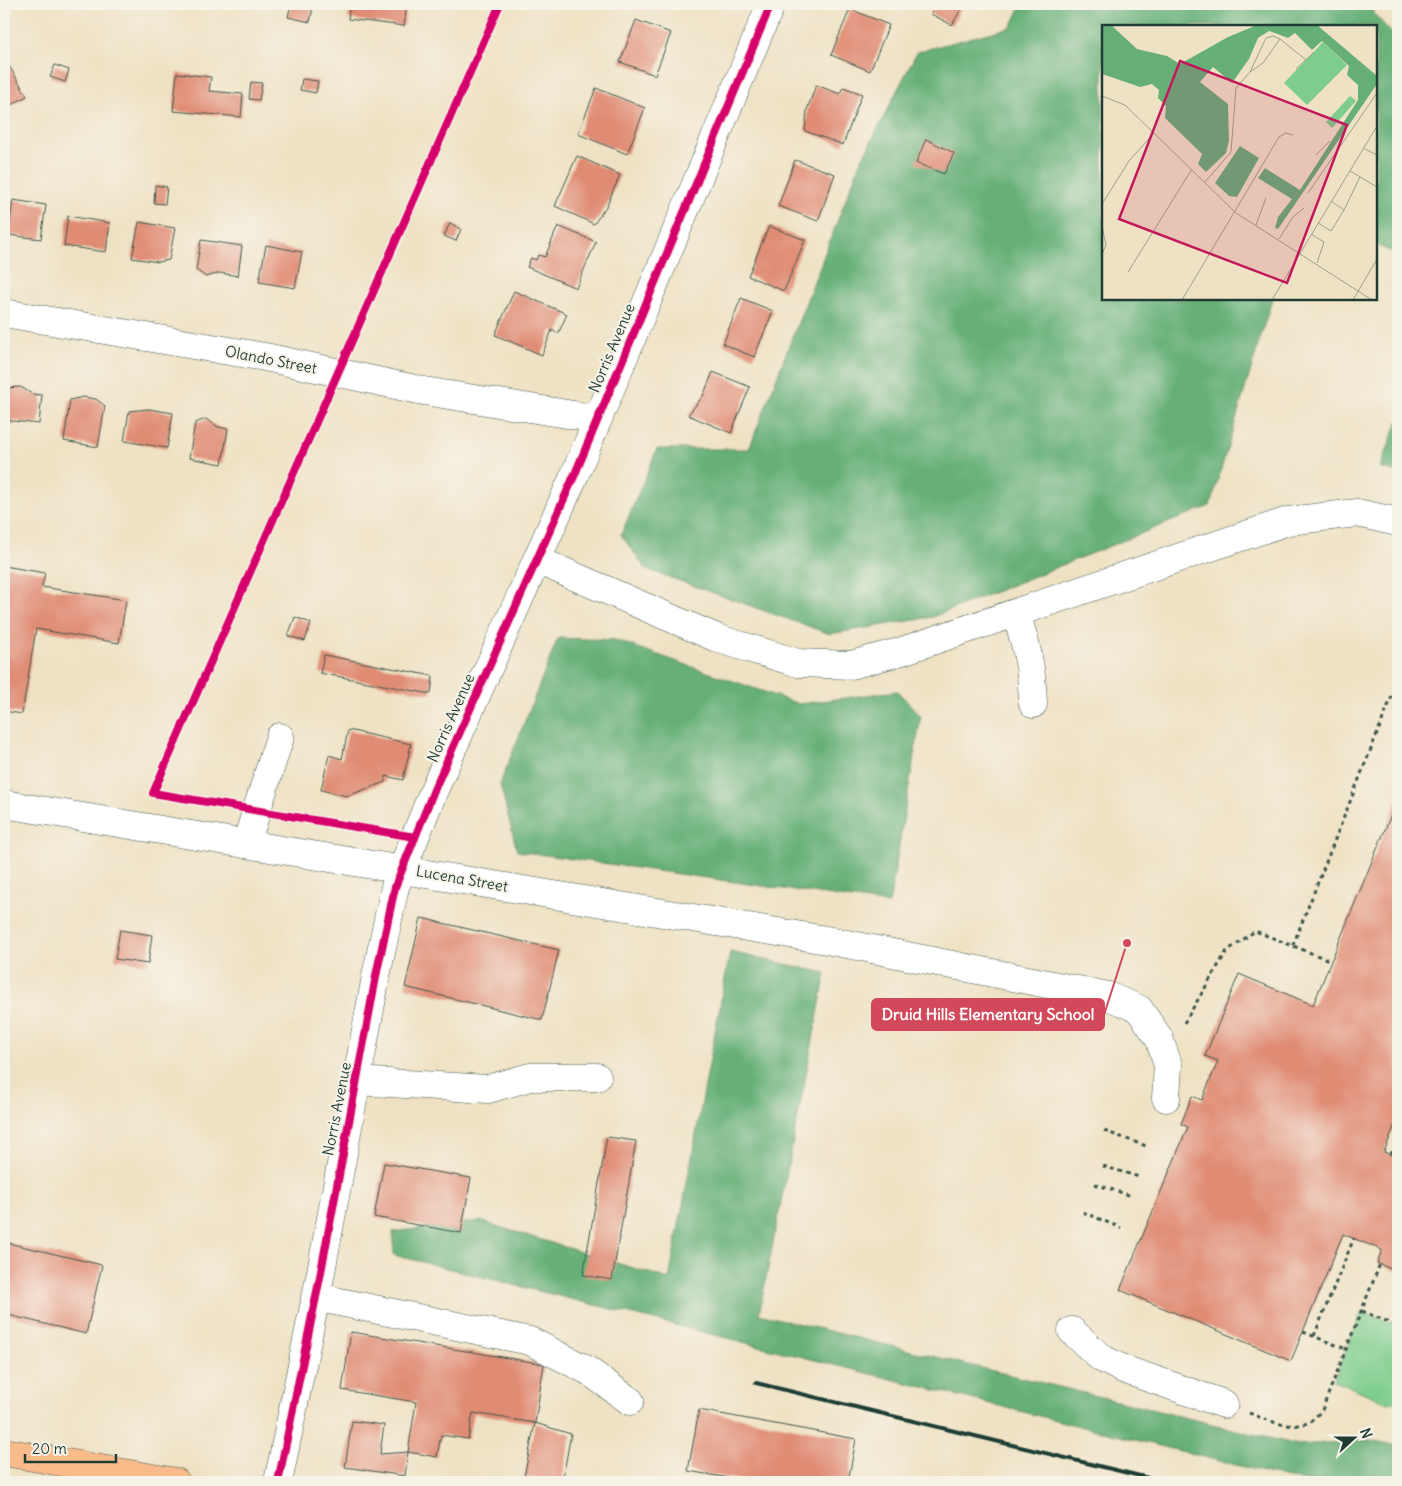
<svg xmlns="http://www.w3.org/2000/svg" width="1402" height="1486" viewBox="0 0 1402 1486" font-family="Delius,sans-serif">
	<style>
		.green { fill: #7ecd8d; stroke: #4e8560 }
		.forest { fill: #66b078; stroke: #427656 }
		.building { fill: #e08c74 }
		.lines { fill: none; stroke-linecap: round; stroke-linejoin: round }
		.minor-casing { stroke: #3e564a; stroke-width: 29 }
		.major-casing { stroke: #3e564a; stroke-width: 29 }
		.path { stroke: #3e564a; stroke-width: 3; stroke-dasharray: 4 4; stroke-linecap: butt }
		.minor { stroke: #fff; stroke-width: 28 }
		.major { stroke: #fabb8b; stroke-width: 28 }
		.rail { stroke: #1f3d34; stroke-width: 4 }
		.cycleway-casing { stroke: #f7f3e8; stroke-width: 11 }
		.cycleway { stroke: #d6006c; stroke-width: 8 }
		.labels { text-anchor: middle; stroke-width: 4; stroke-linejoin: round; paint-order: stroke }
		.street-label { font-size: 15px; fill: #1f3d34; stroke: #f7f3e8 }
		.inset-road { fill: none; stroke: #9ca08a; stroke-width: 1 }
		.view { fill: #c2185b; fill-opacity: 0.15; stroke: #c2185b; stroke-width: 2.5 }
		.inset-edge { fill: none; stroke: #1f3d34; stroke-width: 2.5 }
		.leader { fill: none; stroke: #d1495b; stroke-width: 2 }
		.callout-dot { fill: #d1495b; stroke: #f7f3e8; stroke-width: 2 }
		.callout { fill: #d1495b; stroke: #d1495b; stroke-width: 2 }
		.callout-label { font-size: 16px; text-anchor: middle; font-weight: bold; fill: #fff }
	</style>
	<rect width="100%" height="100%" fill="#f7f3e8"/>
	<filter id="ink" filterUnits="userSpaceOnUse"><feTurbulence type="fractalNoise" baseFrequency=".02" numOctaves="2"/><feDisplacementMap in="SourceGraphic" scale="10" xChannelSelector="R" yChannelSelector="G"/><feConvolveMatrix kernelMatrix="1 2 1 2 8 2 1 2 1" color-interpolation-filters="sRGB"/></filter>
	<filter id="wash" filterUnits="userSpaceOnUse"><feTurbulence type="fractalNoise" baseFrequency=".0096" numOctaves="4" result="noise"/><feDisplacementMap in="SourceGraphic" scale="20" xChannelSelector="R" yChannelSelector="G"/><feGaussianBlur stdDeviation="1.12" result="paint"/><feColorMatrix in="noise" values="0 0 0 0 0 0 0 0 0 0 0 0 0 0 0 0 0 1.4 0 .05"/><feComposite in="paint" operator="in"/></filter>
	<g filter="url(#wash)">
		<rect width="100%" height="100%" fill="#efe2c4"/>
		<!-- green -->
		<polygon class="green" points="1362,1311 1398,1326 1398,1400 1388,1403 1334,1380"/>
		<!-- forest -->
		<g class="forest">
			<polygon points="1022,4 1375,4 1373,13 1398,40 1398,254 1376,245 1376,26 1103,26 1103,299 1272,299 1210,506 932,617 830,634 646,569 621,535 657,449 749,449 860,163 917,52 1011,27"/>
			<polygon points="1398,421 1398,473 1380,468"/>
			<polygon points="558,638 615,640 799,704 897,691 921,716 889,904 517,851 500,784"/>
			<polygon points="730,952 826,973 759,1314 1298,1445 1370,1440 1398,1446 1398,1482 1310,1482 1284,1477 394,1255 393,1232 480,1221 669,1279"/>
		</g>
		<g id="blocks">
			<!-- building -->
			<g class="building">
				<polygon points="291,4 328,4 327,10 313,7 310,22 288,17"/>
				<polygon points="350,4 407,4 404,26 348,19"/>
				<polygon points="557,4 572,4 569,10"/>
				<polygon points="936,4 952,4 961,9 952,25 931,14"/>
				<polygon points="850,9 889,25 870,71 831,55"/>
				<polygon points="636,20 671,33 655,75 620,62"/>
				<polygon points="8,64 27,96 4,109 4,66"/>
				<polygon points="55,65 69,70 65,82 50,77"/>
				<polygon points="177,73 211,77 209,91 243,94 241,117 173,111"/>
				<polygon points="302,79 318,81 316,93 300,90"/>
				<polygon points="251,82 262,83 259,100 249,99"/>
				<polygon points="816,85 840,94 843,87 862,94 843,145 805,131 807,110"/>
				<polygon points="596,88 645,108 627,154 578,134"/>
				<polygon points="926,139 954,153 944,174 916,163"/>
				<polygon points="577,156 620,175 607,205 594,224 555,206"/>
				<polygon points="795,160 835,174 818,221 778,206"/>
				<polygon points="155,185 167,187 165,204 154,203"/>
				<polygon points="13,200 46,205 41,239 8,235"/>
				<polygon points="68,216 110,223 106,252 64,246"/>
				<polygon points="139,222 175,228 169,260 158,262 132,258"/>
				<polygon points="450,223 461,229 456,241 444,236"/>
				<polygon points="558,226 596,242 576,288 527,267 531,258 536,260 538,255 545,257"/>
				<polygon points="769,226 805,240 784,291 748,276"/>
				<polygon points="201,240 242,246 238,276 220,273 206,277 196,270"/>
				<polygon points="266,245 302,252 295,288 259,282"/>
				<polygon points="514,291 567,314 558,334 552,330 542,355 495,335"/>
				<polygon points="741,298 773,311 754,357 723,344"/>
				<polygon points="713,372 750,387 731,433 688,415 703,396"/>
				<polygon points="21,387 32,394 42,395 39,424 4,420 4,388"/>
				<polygon points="83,397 96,399 105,406 98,447 64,441 70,400"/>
				<polygon points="149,409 173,413 167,448 124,441 129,411"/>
				<polygon points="206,419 218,427 228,429 222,464 189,458 195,423"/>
				<polygon points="4,566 45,573 42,587 126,600 119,643 36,629 22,714 4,711"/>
				<polygon points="295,617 311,623 305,641 288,636"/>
				<polygon points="324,655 433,676 431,694 320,673"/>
				<polygon points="348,730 411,744 403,780 386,776 385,782 347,796 321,790 329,755 342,759"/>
				<polygon points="1398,798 1398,1117 1384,1152 1398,1158 1398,1272 1377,1263 1382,1250 1343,1234 1291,1361 1120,1290 1188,1127 1181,1124 1192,1096 1202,1100 1218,1061 1205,1056 1239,974 1313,1005"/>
				<polygon points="421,918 559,950 542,1020 405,987"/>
				<polygon points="120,930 152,935 148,964 115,959"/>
				<polygon points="607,1137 636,1141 612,1280 583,1275"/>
				<polygon points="384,1163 471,1178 461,1233 374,1217"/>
				<polygon points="4,1242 102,1265 86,1334 4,1314"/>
				<polygon points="351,1332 544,1364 535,1423 571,1434 562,1482 524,1477 535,1423 473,1413 468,1439 441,1435 437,1457 408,1452 405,1476 345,1467 352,1421 384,1425 380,1454 408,1452 416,1402 342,1390"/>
				<polygon points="699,1410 856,1439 848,1482 752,1482 688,1471"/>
			</g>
		</g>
	</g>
	<g filter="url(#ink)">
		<use href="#blocks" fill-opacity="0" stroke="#3e564a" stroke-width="1"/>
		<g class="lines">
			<defs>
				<g id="minor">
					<polyline points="4,313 265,357 424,391 598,419"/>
					<polyline points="537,560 719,639 798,663 851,665 899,652 1288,521 1357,513 1398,522"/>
					<path d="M1016 613C1027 647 1032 668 1033 704"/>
					<polyline points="4,804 832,941 1108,996 1139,1009 1159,1038 1168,1065 1166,1098"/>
					<polyline points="246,844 280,737"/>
					<polyline points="356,1081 488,1089 530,1077 597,1077"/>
					<polyline points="315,1297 530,1341 587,1370 630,1401"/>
					<polyline points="1072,1331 1101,1358 1123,1369 1224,1404"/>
					<polyline points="278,1482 320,1277 377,971 395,887 434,790 575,474 771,4"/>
				</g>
				<polyline id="major" points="4,1452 176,1482"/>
			</defs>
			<!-- minor casing -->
			<use href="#minor" class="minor-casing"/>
			<!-- major casing -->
			<use href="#major" class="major-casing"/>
			<!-- path -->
			<g class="path">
				<polyline points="1293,945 1398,681"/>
				<polyline points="1184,1023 1227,951 1255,931 1329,960"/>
				<polyline points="1104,1131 1149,1147"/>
				<polyline points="1391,1155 1398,1136"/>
				<polyline points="1103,1166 1139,1177"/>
				<polyline points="1095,1184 1132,1196"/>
				<polyline points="1083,1212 1121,1228"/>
				<polyline points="1362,1311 1398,1326"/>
				<polyline points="1303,1332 1346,1349"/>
				<polyline points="1314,1336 1354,1238"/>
				<path d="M1249 1413C1267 1420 1288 1430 1307 1423 1313 1421 1318 1414 1322 1410L1380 1264"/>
			</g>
			<!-- minor -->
			<use href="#minor" class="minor"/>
			<!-- major -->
			<use href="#major" class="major"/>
			<!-- rail -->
			<polyline class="rail" points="756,1383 1165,1482"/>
			<defs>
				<g id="cycleway">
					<polyline points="415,837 153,793 500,4"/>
					<polyline points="278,1482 320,1277 377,971 395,887 434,790 575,474 771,4"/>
				</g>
			</defs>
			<!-- cycleway casing -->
			<use href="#cycleway" class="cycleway-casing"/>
			<!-- cycleway -->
			<use href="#cycleway" class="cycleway"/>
		</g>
	</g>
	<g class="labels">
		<!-- street labels -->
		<g class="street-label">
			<text transform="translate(612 348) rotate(-67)" y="5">Norris Avenue</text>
			<text transform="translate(271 360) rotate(11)" y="5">Olando Street</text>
			<text transform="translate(451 718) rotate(-66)" y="5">Norris Avenue</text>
			<text transform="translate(462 879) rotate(10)" y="5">Lucena Street</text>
			<text transform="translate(337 1109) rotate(-79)" y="5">Norris Avenue</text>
		</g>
	</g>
	<!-- overview -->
	<g transform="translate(1102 25)">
		<rect width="275" height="275" fill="#efe2c4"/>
		<path d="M221 17 245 40 205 80 182 58ZM248 71 254 76 230 103 224 97Z" fill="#7ecd8d"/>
		<path d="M0 0H9L35 24 65 31 78 39 126 12 155 0H215L274 50 275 59 176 204 173 203 176 192 190 174 156 153 163 143 198 165 256 75V60L245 50 247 41 220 16 210 25 193 8 186 13 167 6 156 13 147 34 130 58 111 42 98 57 126 79 127 115 124 128 104 147 96 139 100 129 63 93 64 81 56 73 57 65 50 59 38 62 0 49ZM138 121 157 133 135 172 127 171 113 158Z" fill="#66b078"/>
		<path class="inset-road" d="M178 14 204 35M194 44 212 27M0 71 23 80 134 188 270 275M261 123 275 130M214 130 228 116M248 146 275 162M103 157 129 127 134 63 148 47 161 38 178 14 171 11 164 13 148 47M206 168 275 68M0 179 27 136 52 108M242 185 258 152M216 198 229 206 242 185 229 176M154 200 164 173M0 201 4 220 0 229M209 209 222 217 215 238M177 214 191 192 202 183M26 247 90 144M80 275 177 112 184 108 191 110M170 275 275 101M251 275 275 234"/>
		<path class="view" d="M78 36 245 100 185 258 17 194Z"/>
		<rect width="275" height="275" class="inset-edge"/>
	</g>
	<!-- callouts -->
	<path class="leader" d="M1127 943L1104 1015"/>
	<circle class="callout-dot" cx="1127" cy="943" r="5"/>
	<rect class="callout" x="872" y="999" width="232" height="31" rx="5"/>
	<g class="callout-label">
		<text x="988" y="1020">Druid Hills Elementary School</text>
	</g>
	<!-- margin -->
	<rect width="1402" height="1486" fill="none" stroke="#f7f3e8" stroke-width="20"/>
	<!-- north arrow -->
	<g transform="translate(1354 1438) rotate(69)" stroke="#f7f3e8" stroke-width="4" paint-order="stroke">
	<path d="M0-4L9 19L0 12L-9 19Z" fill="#1f3d34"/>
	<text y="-8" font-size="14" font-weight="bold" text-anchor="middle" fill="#1f3d34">N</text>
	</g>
	<!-- scale -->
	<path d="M25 1454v8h91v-8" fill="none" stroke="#1f3d34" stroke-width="2.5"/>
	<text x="32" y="1454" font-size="15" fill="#1f3d34" stroke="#f7f3e8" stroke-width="4" paint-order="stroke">20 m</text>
</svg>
